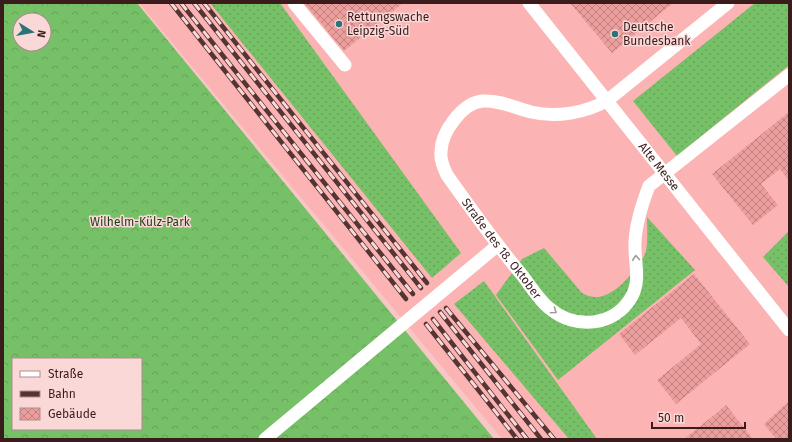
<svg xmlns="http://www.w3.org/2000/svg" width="792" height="442" viewBox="0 0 792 442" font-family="'Fira Sans',sans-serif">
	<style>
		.built { fill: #fbb4b3 }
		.grass { fill: url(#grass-dots) }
		.forest { fill: url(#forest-crowns); fill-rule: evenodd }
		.building { fill: url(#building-cross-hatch) }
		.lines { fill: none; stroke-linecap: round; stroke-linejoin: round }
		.minor { stroke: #fff; stroke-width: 13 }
		.rail-casing { stroke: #553434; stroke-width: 4.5 }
		.rail { stroke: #fad8d7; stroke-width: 3; stroke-dasharray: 9; stroke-linecap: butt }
		.oneway { stroke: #a69999 }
		.poi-dot { fill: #2a7478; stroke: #fad8d7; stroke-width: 1.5 }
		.labels { text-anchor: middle; stroke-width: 3; stroke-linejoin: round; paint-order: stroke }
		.poi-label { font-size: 12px; fill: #3a1c1c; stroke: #fad8d7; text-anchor: start }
		.street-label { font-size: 12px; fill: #3a1c1c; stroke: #fad8d7 }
		.park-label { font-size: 12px; fill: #1c3e14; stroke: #fad8d7 }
	</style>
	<defs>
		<pattern id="grass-dots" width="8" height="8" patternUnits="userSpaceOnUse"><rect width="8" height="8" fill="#76c067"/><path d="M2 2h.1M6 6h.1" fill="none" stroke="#67a459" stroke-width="1.8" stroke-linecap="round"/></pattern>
		<pattern id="forest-crowns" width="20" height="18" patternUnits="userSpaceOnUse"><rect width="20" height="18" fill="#76c067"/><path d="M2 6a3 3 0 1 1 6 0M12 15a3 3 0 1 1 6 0" fill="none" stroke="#67a459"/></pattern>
		<pattern id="building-cross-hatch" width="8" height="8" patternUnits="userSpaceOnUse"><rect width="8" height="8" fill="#ec9e9d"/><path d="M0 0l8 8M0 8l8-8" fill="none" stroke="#c0807f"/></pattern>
	</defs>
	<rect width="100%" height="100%" fill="#f8c6c5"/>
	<!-- built -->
	<polygon class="built" points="139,3 789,3 789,439 502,439"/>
	<!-- grass -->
	<g class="grass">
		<polygon points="210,3 280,3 461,253 432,278"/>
		<polygon points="755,3 789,3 789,65 677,156 633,101"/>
		<path d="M647 217 695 270 558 380 496 295 522 259 544 248 582 293C604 307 626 282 638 265 641 261 645 256 646 251 648 241 647 228 647 217Z"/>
		<polygon points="789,231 789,287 763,257"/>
		<polygon points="484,281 597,439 569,439 454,304"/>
	</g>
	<!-- forest -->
	<path class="forest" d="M3 3H137L494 439H3ZM20 20H44V44H20ZM13 359H141V429H13Z"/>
	<!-- building -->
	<g class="building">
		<polygon points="304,3 403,3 344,51"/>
		<polygon points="570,3 673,3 612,53"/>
		<polygon points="789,112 789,181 780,169 761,184 778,205 753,225 712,174"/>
		<polygon points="694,274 750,344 676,404 657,380 701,344 681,318 635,355 619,334"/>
		<polygon points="789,401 789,439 776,439 764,424"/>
		<polygon points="726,405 753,439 684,439 713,416"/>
	</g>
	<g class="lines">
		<!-- minor -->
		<g class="minor">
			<polyline points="294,3 345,65"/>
			<path id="s1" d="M529 3 789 330"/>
			<path id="s2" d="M728 3 608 100C586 113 556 118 531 112 515 108 500 100 483 101 463 102 441 132 441 152 440 160 443 167 447 175 471 209 495 243 522 275 530 285 538 299 549 308 575 330 615 327 632 296 641 279 634 261 635 242 636 223 642 204 649 186L789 75"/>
			<polyline points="265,439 498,245"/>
		</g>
		<defs>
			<g id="rail">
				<polyline points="171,3 406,299"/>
				<polyline points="181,3 413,294"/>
				<polyline points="194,3 421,288"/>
				<polyline points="204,3 427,283"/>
				<polyline points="446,308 554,439"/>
				<polyline points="440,312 541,439"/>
				<polyline points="433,319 527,439"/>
				<polyline points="426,324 517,439"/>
			</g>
		</defs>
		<!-- rail casing -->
		<use href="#rail" class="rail-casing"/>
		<!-- rail -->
		<use href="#rail" class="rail"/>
	</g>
	<!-- one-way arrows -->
	<defs><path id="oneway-chevron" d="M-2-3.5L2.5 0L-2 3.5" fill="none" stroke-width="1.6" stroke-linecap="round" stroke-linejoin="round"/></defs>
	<g class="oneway">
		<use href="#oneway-chevron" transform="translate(636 258) rotate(-94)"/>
		<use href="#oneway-chevron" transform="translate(554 311) rotate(35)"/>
	</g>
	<!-- markers -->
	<g class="poi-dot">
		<circle cx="339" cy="24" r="4"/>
		<circle cx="615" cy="34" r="4"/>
	</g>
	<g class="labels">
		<!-- poi labels -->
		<g class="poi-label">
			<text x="347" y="21">Rettungswache<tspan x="347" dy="14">Leipzig-Süd</tspan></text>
			<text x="623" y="31">Deutsche<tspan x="623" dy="14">Bundesbank</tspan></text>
		</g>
		<!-- street labels -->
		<g class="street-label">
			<text dy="4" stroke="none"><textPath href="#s1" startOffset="209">Alte Messe</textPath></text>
			<text dy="4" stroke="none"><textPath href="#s2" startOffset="470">Straße des 18. Oktober</textPath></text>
		</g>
		<!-- park labels -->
		<g class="park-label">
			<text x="140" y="226">Wilhelm-Külz-Park</text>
		</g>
	</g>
	<!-- border -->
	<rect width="792" height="442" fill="none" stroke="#3a1c1c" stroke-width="8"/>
	<!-- legend -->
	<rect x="12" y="358" width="130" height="72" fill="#fad8d7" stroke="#ad8d8c"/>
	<rect x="20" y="371" width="20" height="6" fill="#ffffff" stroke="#ad8d8c"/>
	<text x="48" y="378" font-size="12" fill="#3a1c1c">Straße</text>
	<rect x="20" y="391" width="20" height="6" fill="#553434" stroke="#ad8d8c"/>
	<text x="48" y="398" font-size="12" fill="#3a1c1c">Bahn</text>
	<rect x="20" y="408" width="20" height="12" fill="url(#building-cross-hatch)" stroke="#ad8d8c"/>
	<text x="48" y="418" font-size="12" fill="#3a1c1c">Gebäude</text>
	<!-- north arrow -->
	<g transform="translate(32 32) rotate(101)"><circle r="19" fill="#fad8d7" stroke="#ad8d8c"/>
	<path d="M0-3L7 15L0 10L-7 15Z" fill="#2a7478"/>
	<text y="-6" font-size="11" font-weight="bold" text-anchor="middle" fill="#3a1c1c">N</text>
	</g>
	<!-- scale -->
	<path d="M652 422v6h93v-6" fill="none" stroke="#3a1c1c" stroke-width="2"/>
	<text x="658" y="422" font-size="12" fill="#3a1c1c" stroke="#fad8d7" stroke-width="3" paint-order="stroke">50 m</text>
</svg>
